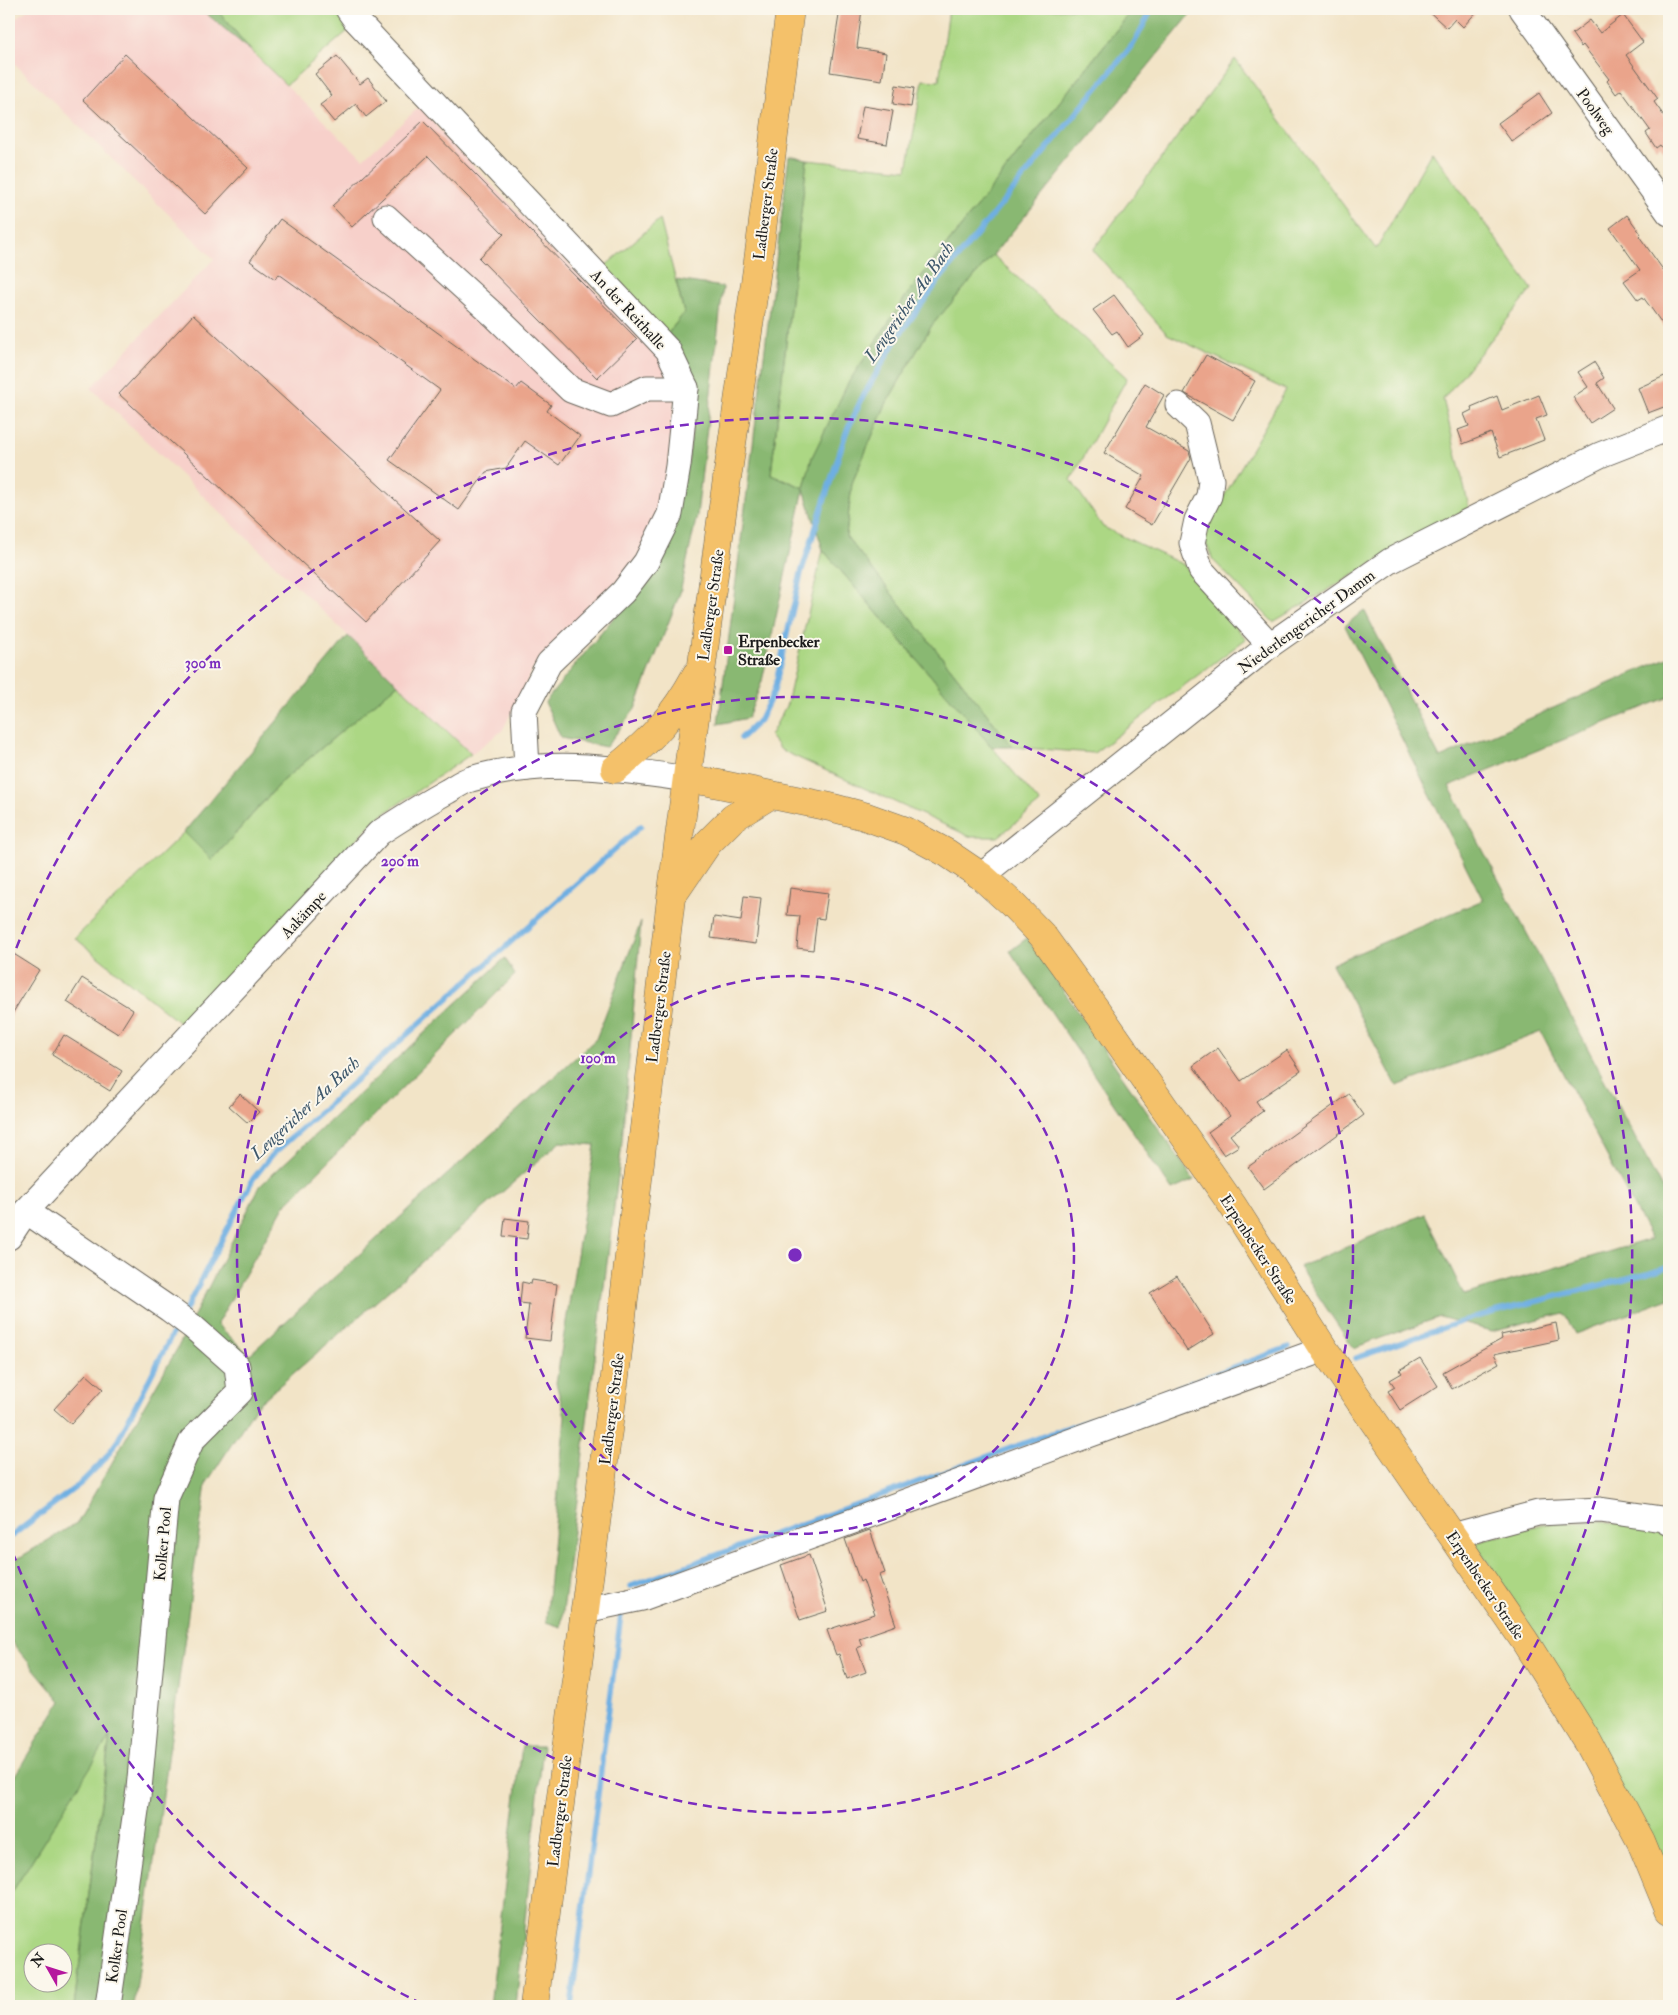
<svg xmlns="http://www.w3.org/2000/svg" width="1678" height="2015" viewBox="0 0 1678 2015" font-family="'IM FELL Double Pica',serif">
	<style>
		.built { fill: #f7d0ca }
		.green { fill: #acd784; stroke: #647a50; fill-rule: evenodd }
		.forest { fill: #89b872; stroke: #526a47 }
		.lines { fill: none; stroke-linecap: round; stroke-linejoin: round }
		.stream { stroke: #6eafe2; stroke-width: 5.5 }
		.building { fill: #eaa48b }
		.minor-casing { stroke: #676258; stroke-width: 27 }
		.major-casing { stroke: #676258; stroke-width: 29 }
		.minor { stroke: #fff; stroke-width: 25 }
		.major { stroke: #f4c16a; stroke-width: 28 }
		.ring { fill: none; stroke: #7b2cbf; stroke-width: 2.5; stroke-dasharray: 9 6 }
		.poi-dot { fill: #b5179e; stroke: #fbf7ec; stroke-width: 2 }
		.labels { text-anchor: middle; stroke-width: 4; stroke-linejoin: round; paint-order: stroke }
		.street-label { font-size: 16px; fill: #1c1c1c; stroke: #fbf7ec }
		.poi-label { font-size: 16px; font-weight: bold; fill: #1c1c1c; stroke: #fbf7ec; text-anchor: start }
		.water-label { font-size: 18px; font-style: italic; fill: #3d576b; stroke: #fbf7ec }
		.centre { fill: #7b2cbf; stroke: #fbf7ec; stroke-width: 2.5 }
		.ring-label { font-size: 15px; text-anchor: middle; font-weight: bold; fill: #7b2cbf; stroke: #fbf7ec; stroke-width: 4; stroke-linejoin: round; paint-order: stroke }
	</style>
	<rect width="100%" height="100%" fill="#fbf7ec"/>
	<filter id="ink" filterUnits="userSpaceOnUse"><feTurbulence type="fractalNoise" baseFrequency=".02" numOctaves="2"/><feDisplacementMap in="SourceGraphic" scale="10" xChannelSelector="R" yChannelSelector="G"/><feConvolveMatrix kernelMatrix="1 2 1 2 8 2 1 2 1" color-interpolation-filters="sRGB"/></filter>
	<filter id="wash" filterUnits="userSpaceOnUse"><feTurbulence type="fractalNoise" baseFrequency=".0096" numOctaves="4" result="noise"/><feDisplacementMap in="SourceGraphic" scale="20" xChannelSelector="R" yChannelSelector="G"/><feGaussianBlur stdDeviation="1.12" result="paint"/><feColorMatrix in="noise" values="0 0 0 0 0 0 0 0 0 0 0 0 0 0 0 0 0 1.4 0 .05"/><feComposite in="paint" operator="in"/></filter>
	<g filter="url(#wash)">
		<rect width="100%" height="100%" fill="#f2e4c7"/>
		<!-- built -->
		<polygon class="built" points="29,9 201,9 251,51 363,159 420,106 447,139 658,354 676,387 664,511 643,555 536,663 502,731 471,754 91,388 214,259 9,58 9,23"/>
		<!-- green -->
		<g class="green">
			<polygon points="217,9 335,9 350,29 286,85 251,51"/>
			<polygon points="949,9 1133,9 906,296 812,457 804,488 771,474 807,160 907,170 923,80 939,81"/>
			<polygon points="1235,59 1376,249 1432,151 1532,289 1443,399 1469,507 1273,622 1213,560 1202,534 1286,390 1167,334 1093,250"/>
			<polygon points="660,219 684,313 666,336 604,267"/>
			<polygon points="993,255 1127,378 1071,480 1103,527 1184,565 1246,639 1094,753 1013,747 846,536 852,483 886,404 932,325"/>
			<polygon points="823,550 1040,803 998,837 971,837 781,750 770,736 787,704"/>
			<polygon points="398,684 471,754 375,820 182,1025 75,938 184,832 213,859 282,781"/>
			<polygon points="1604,1521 1662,1532 1669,1536 1669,1876 1535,1633 1475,1543 1543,1524"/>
			<path d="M110 1734 74 2006H9V1897ZM32 1952H62V1982H32Z"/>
		</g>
		<!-- forest -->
		<g class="forest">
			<polygon points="201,9 217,9 251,51"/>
			<polygon points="1133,9 1195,9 993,255 932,325 886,404 852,483 846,536 1013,747 992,747 823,550 804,489 762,681 748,718 718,724 789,156 807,160 771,474 804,488 812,457 848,383 906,296"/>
			<polygon points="676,280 723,287 697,515 680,593 635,709 606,747 561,738 545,702 628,600 688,463 698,383 666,336 684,313"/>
			<polygon points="1364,610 1440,758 1669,657 1669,697 1449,786 1669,1202 1669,1299 1575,1334 1564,1313 1491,1331 1440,1317 1353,1348 1299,1267 1425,1214 1464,1295 1651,1239 1541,1032 1397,1086 1332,964 1483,900 1345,626"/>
			<polygon points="348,636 398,684 282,781 212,860 184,832"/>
			<polygon points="641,922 621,1152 561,1627 546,1622 565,1416 556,1383 595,1145 560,1142 257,1405 206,1484 134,2006 74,2006 110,1736 9,1897 9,1785 61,1701 9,1639 9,1564 78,1522 177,1349 260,1186 505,958 515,975 284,1206 217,1324 249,1355 596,1039"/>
			<polygon points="1027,938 1194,1180 1172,1190 1010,951"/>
			<polygon points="522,1746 543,1746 516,2006 490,2006"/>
		</g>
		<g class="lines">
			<!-- stream -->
			<g class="stream">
				<polyline points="741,738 760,720 774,691 801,573 846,433 861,400 897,338 940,279 1134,43 1152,9"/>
				<polyline points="184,1313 253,1179 272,1155 641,826"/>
				<polyline points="1356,1358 1475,1317 1648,1273 1669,1266"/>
				<polyline points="9,1538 80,1484 104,1460 118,1440 178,1323"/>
				<polyline points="631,1586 1289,1347"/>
				<polyline points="571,2006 621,1614"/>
			</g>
		</g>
		<g id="blocks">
			<!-- building -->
			<g class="building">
				<polygon points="840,9 862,9 857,48 886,53 882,80 830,72"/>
				<polygon points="1426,9 1479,9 1463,27 1455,19 1447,28"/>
				<polygon points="1623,15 1643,42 1626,55 1658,99 1654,102 1669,123 1669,157 1660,145 1656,148 1646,133 1650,130 1621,90 1616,94 1607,81 1609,79 1583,45 1581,47 1572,34 1590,20 1600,33"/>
				<polygon points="125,54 248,168 205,214 83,100"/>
				<polygon points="337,56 360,84 368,78 386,101 366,117 356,104 334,122 320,105 332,96 315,74"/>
				<polygon points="896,85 914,88 911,107 893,104"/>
				<polygon points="1539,93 1552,113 1512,142 1498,123"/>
				<polygon points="863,106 893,111 887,144 857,139"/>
				<polygon points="423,121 637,339 597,378 479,258 504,234 428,156 352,227 332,206"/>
				<polygon points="1627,215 1641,234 1639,236 1669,278 1669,333 1643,297 1638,300 1624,281 1640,270 1610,228"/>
				<polygon points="280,219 516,389 521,383 551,405 547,411 580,436 559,465 525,441 506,468 486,472 459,510 389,460 440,390 279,274 275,279 250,261"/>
				<polygon points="1114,295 1144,335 1128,347 1117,331 1112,334 1093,310"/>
				<polygon points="193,315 440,541 366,622 119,394"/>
				<polygon points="1206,355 1255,381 1233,420 1184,393"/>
				<polygon points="1594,362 1604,378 1597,383 1613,408 1590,423 1573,397 1588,387 1578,372"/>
				<polygon points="1669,374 1669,405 1648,413 1638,388"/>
				<polygon points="1145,383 1164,395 1146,427 1189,451 1191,458 1152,525 1125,509 1144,476 1104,453"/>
				<polygon points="1539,395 1547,415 1536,419 1544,440 1500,457 1491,433 1463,444 1458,430 1469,426 1464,414 1472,410 1471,407 1497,396 1502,410"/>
				<polygon points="790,888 828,893 824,919 817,918 813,950 797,948 800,916 787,915"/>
				<polygon points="744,896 761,898 756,944 711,938 714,917 741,921"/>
				<polygon points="9,951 39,970 9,1019"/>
				<polygon points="82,978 133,1010 118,1034 67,1002"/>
				<polygon points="64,1035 122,1071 110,1091 52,1055"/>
				<polygon points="1218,1048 1241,1081 1287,1050 1301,1071 1256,1101 1263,1111 1230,1135 1239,1146 1224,1155 1208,1132 1230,1116 1193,1066"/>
				<polygon points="240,1094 259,1112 248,1123 229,1106"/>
				<polygon points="1349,1094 1364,1115 1264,1189 1248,1167"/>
				<polygon points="505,1218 529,1221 527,1239 503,1236"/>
				<polygon points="1177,1276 1214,1334 1187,1351 1150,1293"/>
				<polygon points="532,1280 557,1284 550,1341 525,1338 529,1304 520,1303 522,1282 531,1284"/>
				<polygon points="1556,1323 1559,1340 1494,1354 1499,1363 1452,1389 1443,1372 1502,1339 1501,1335"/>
				<polygon points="1420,1358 1438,1386 1400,1410 1388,1391 1395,1387 1390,1380 1402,1373 1400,1370"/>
				<polygon points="86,1374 103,1389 71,1424 54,1409"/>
				<polygon points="870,1530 885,1573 879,1575 896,1625 859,1638 862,1646 857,1648 866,1672 847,1679 839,1654 836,1655 827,1630 875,1614 863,1580 860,1582 845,1539"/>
				<polygon points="809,1555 828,1611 800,1620 781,1565"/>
			</g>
		</g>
	</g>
	<g filter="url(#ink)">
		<use href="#blocks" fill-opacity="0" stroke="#676258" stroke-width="1"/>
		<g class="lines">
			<defs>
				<g id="minor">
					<polyline points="348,9 355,19 668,350 686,388 678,466 670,514 646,562 623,592 549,663 524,711 527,768"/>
					<polyline points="1522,9 1669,213"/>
					<polyline points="386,217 496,317 571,390 611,405 647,388 686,388"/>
					<polyline points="1178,405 1197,423 1211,480 1209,496 1197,520 1192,543 1201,570 1270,645"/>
					<polyline points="981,876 1270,645 1390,561 1600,455 1669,428"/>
					<polyline points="26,1211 169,1309 193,1327 237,1366 240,1392 192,1440 166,1498 139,1789 108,2006"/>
					<path d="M9 1237 26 1211 379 833C402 818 424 804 448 791 455 787 463 781 471 779 546 757 612 768 687 779"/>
					<polyline points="1452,1536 1538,1513 1600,1510 1662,1519 1669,1523"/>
					<polyline points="585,1610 642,1598 1324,1349"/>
				</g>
				<g id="major">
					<path d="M615 769C651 740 674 716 696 675"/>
					<polyline points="687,779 709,782 830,807 864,816 906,831 947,853 981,876 1011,903 1042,935 1102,1018 1233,1206 1324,1349 1524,1640 1588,1742 1641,1842 1669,1910"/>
					<polyline points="676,890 708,843 733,818 770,795"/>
					<polyline points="534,2006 615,1376 671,898 722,514 757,269 790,9"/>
				</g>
			</defs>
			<!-- minor casing -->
			<use href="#minor" class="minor-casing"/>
			<!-- major casing -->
			<use href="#major" class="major-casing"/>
			<!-- minor -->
			<use href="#minor" class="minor"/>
			<!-- major -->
			<use href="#major" class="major"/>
		</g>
	</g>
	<!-- distance rings -->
	<g class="ring">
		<circle cx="795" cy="1255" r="279"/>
		<circle cx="795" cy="1255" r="558"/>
		<path d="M422 2004A837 837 0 0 1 11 1548M11 962A837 837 0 1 1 1168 2004"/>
	</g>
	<!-- markers -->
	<rect class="poi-dot" x="723" y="645" width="10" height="10" rx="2.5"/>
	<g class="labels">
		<!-- street labels -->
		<g class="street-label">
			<text transform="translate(1596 111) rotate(54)" y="6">Poolweg</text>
			<text transform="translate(765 204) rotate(-83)" y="6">Ladberger Straße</text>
			<text transform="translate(629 309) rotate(47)" y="6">An der Reithalle</text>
			<text transform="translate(710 605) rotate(-82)" y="6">Ladberger Straße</text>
			<text transform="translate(1306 621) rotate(-36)" y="6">Niederlengericher Damm</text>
			<text transform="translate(303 914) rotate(-47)" y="6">Aakämpe</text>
			<text transform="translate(658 1007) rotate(-83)" y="6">Ladberger Straße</text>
			<text transform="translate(1259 1249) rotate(57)" y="6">Erpenbecker Straße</text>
			<text transform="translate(611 1409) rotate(-83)" y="6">Ladberger Straße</text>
			<text transform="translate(162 1544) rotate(-85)" y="6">Kolker Pool</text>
			<text transform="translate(1486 1585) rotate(56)" y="6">Erpenbecker Straße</text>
			<text transform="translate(559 1811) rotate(-83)" y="6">Ladberger Straße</text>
			<text transform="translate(116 1946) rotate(-82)" y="6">Kolker Pool</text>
		</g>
		<!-- poi labels -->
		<g class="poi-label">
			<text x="738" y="647">Erpenbecker<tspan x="738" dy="18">Straße</tspan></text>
		</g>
		<!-- water labels -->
		<g class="water-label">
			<text transform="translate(909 302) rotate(-55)" y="6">Lengericher Aa Bach</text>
			<text transform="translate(305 1108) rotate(-43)" y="6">Lengericher Aa Bach</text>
		</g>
	</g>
	<circle cx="795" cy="1255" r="8" class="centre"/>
	<g class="ring-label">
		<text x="203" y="668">300 m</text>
		<text x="400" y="866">200 m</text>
		<text x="598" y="1063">100 m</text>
	</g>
	<!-- margin -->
	<rect width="1678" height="2015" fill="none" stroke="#fbf7ec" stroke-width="30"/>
	<!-- north arrow -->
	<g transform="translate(48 1968) rotate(309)"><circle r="24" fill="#fbf7ec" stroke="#a29f99"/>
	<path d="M0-4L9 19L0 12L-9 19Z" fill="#b5179e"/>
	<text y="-8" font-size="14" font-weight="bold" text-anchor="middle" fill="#1c1c1c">N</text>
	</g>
</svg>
